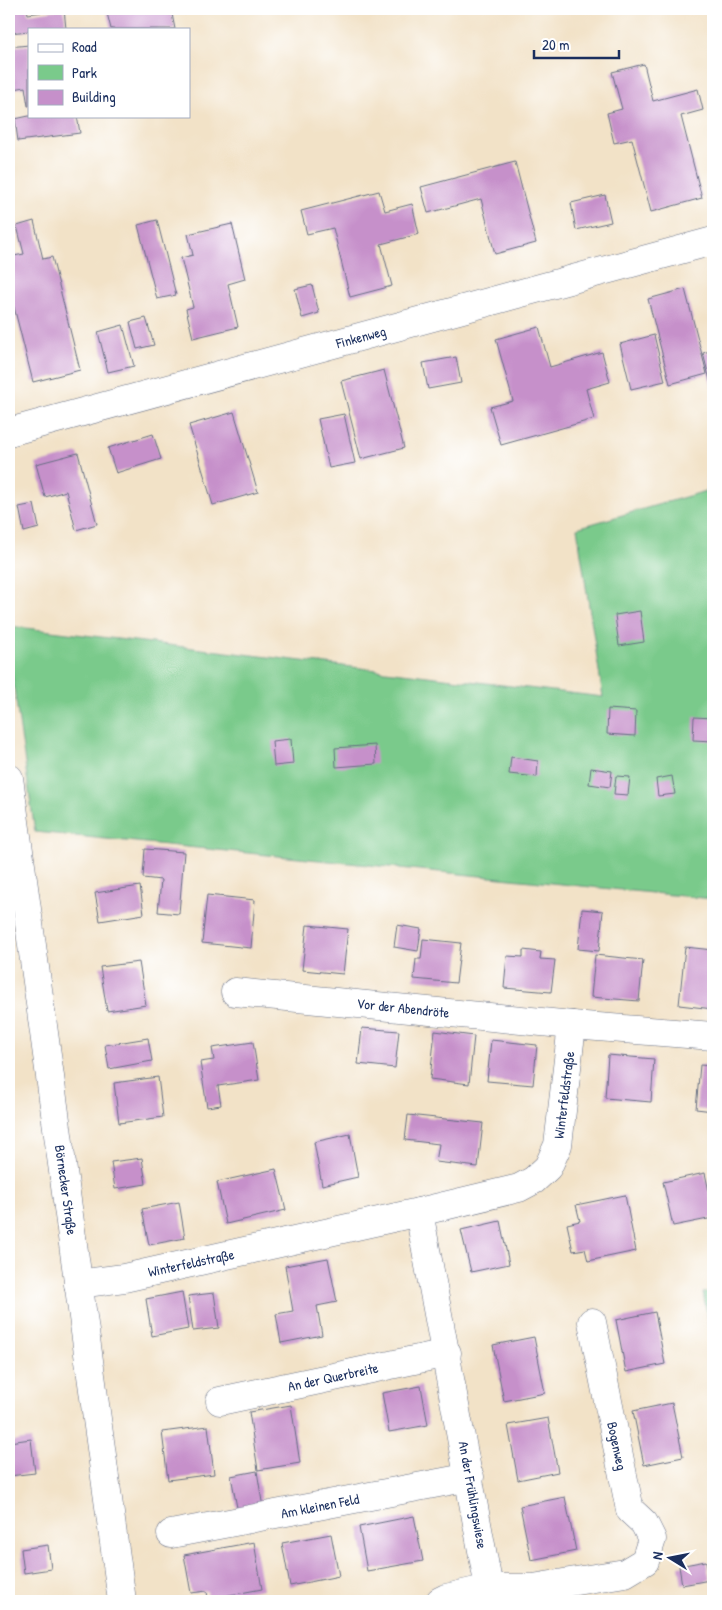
<svg xmlns="http://www.w3.org/2000/svg" width="722" height="1610" viewBox="0 0 722 1610" font-family="'Patrick Hand',sans-serif">
	<style>
		.green { fill: #7aca8b; stroke: #4a7c74 }
		.building { fill: #c690ca }
		.lines { fill: none; stroke-linecap: round; stroke-linejoin: round }
		.minor-casing { stroke: #666e83; stroke-width: 29 }
		.minor { stroke: #fff; stroke-width: 28 }
		.labels { text-anchor: middle; stroke-width: 5; stroke-linejoin: round; paint-order: stroke }
		.street-label { font-size: 14px; fill: #1b2f5e; stroke: #fff }
	</style>
	<rect width="100%" height="100%" fill="#fff"/>
	<filter id="ink" filterUnits="userSpaceOnUse"><feTurbulence type="fractalNoise" baseFrequency=".02" numOctaves="2"/><feDisplacementMap in="SourceGraphic" scale="10" xChannelSelector="R" yChannelSelector="G"/><feConvolveMatrix kernelMatrix="1 2 1 2 8 2 1 2 1" color-interpolation-filters="sRGB"/></filter>
	<filter id="wash" filterUnits="userSpaceOnUse"><feTurbulence type="fractalNoise" baseFrequency=".0096" numOctaves="4" result="noise"/><feDisplacementMap in="SourceGraphic" scale="20" xChannelSelector="R" yChannelSelector="G"/><feGaussianBlur stdDeviation="1.12" result="paint"/><feColorMatrix in="noise" values="0 0 0 0 0 0 0 0 0 0 0 0 0 0 0 0 0 1.4 0 .05"/><feComposite in="paint" operator="in"/></filter>
	<g filter="url(#wash)">
		<rect width="100%" height="100%" fill="#f2e2c7"/>
		<!-- green -->
		<g class="green">
			<polygon points="713,489 713,899 35,832 9,653 9,626 603,697 577,528"/>
			<polygon points="713,1291 713,1345 703,1293"/>
		</g>
		<g id="blocks">
			<!-- building -->
			<g class="building">
				<polygon points="27,9 28,14 64,9 66,29 29,29 29,31 9,33 9,11"/>
				<polygon points="106,9 171,9 175,29 111,29"/>
				<polygon points="29,45 29,106 28,106 25,87 9,90 9,47"/>
				<polygon points="644,64 653,101 698,89 703,110 681,116 702,198 651,212 632,139 614,143 607,113 622,109 612,72"/>
				<polygon points="29,116 77,116 80,133 18,141 15,119"/>
				<polygon points="515,162 536,243 495,254 481,199 428,213 421,187"/>
				<polygon points="379,191 385,211 412,204 419,234 381,244 392,286 350,297 333,228 307,234 301,211"/>
				<polygon points="605,195 611,222 576,230 571,203"/>
				<polygon points="157,220 176,295 157,299 138,225"/>
				<polygon points="34,221 43,259 52,257 80,370 33,382 14,307 9,308 9,257 24,254 17,226"/>
				<polygon points="232,224 245,279 228,284 238,327 193,338 186,309 193,307 181,258 193,255 188,234"/>
				<polygon points="312,285 319,313 302,318 295,289"/>
				<polygon points="685,289 707,374 670,384 648,299"/>
				<polygon points="146,318 154,345 137,349 130,322"/>
				<polygon points="123,325 134,366 108,372 98,332"/>
				<polygon points="539,327 550,367 602,352 610,382 586,389 594,419 501,445 490,407 513,401 496,339"/>
				<polygon points="654,335 665,381 631,389 620,344"/>
				<polygon points="713,350 713,392 703,353"/>
				<polygon points="456,357 461,383 428,389 423,363"/>
				<polygon points="384,370 404,448 361,459 341,381"/>
				<polygon points="234,412 258,492 213,505 189,425"/>
				<polygon points="344,414 355,463 329,468 318,419"/>
				<polygon points="153,434 161,459 116,473 108,448"/>
				<polygon points="78,453 97,524 76,530 66,491 45,497 36,464"/>
				<polygon points="34,504 39,528 24,532 19,507"/>
				<polygon points="640,611 644,642 619,646 615,615"/>
				<polygon points="608,709 636,711 635,736 607,734"/>
				<polygon points="694,717 713,718 713,741 693,740"/>
				<polygon points="291,739 293,764 274,766 272,741"/>
				<polygon points="375,745 376,764 336,767 335,748"/>
				<polygon points="511,757 538,761 537,777 509,774"/>
				<polygon points="591,768 612,771 610,787 589,784"/>
				<polygon points="616,776 630,777 628,795 614,794"/>
				<polygon points="672,776 675,794 658,796 656,779"/>
				<polygon points="145,849 184,852 179,914 158,912 161,880 143,878"/>
				<polygon points="140,886 144,914 100,921 95,893"/>
				<polygon points="207,895 255,900 251,948 202,943"/>
				<polygon points="582,909 603,911 599,951 578,949"/>
				<polygon points="307,925 348,929 343,974 302,970"/>
				<polygon points="397,925 421,929 418,951 394,947"/>
				<polygon points="423,939 461,943 456,983 414,979 416,959 421,959"/>
				<polygon points="685,947 713,950 713,1009 679,1005"/>
				<polygon points="523,950 541,952 540,959 555,960 551,992 504,988 507,956 523,957"/>
				<polygon points="595,955 643,960 639,1001 591,997"/>
				<polygon points="139,962 146,1005 107,1011 100,967"/>
				<polygon points="362,1028 399,1031 395,1068 358,1064"/>
				<polygon points="435,1031 474,1036 469,1084 430,1079"/>
				<polygon points="148,1038 152,1061 109,1069 105,1045"/>
				<polygon points="491,1040 537,1045 533,1085 487,1081"/>
				<polygon points="253,1042 259,1080 218,1086 221,1105 207,1107 200,1062 214,1060 212,1048"/>
				<polygon points="608,1055 654,1059 651,1102 605,1098"/>
				<polygon points="700,1065 713,1066 713,1111 696,1109"/>
				<polygon points="158,1077 163,1117 119,1123 114,1083"/>
				<polygon points="408,1115 483,1123 478,1167 436,1162 439,1144 405,1140"/>
				<polygon points="350,1134 358,1177 322,1185 314,1142"/>
				<polygon points="142,1158 146,1184 115,1189 111,1162"/>
				<polygon points="276,1169 286,1210 226,1224 217,1182"/>
				<polygon points="705,1173 713,1210 713,1218 673,1226 663,1182"/>
				<polygon points="625,1195 636,1251 588,1261 585,1249 573,1251 567,1224 580,1221 576,1205"/>
				<polygon points="179,1202 185,1238 149,1245 142,1209"/>
				<polygon points="500,1221 509,1264 471,1272 461,1230"/>
				<polygon points="328,1258 337,1302 317,1306 322,1335 281,1343 276,1314 293,1311 285,1266"/>
				<polygon points="9,1272 12,1288 9,1288"/>
				<polygon points="182,1292 188,1329 152,1336 146,1299"/>
				<polygon points="214,1293 219,1328 193,1331 188,1296"/>
				<polygon points="655,1312 665,1364 626,1372 616,1320"/>
				<polygon points="534,1337 545,1393 504,1401 493,1345"/>
				<polygon points="9,1366 11,1366 13,1393 9,1393"/>
				<polygon points="421,1386 428,1425 389,1432 382,1393"/>
				<polygon points="672,1403 683,1457 644,1465 633,1411"/>
				<polygon points="291,1405 300,1463 258,1470 249,1412"/>
				<polygon points="548,1418 558,1472 518,1480 508,1425"/>
				<polygon points="208,1426 214,1474 168,1480 162,1432"/>
				<polygon points="31,1439 35,1473 9,1476 9,1442"/>
				<polygon points="257,1471 263,1508 238,1513 231,1476"/>
				<polygon points="565,1497 576,1551 531,1560 520,1506"/>
				<polygon points="414,1516 423,1561 367,1571 359,1527"/>
				<polygon points="331,1534 339,1576 290,1586 282,1543"/>
				<polygon points="254,1542 262,1589 208,1599 207,1591 191,1593 184,1555"/>
				<polygon points="48,1545 51,1569 24,1573 21,1549"/>
				<polygon points="706,1561 710,1580 682,1585 679,1566"/>
			</g>
		</g>
	</g>
	<g filter="url(#ink)">
		<use href="#blocks" fill-opacity="0" stroke="#666e83" stroke-width="1"/>
		<g class="lines">
			<defs>
				<g id="minor">
					<polyline points="9,432 713,241"/>
					<polyline points="9,778 122,1601"/>
					<polyline points="235,992 572,1025"/>
					<polyline points="419,1212 489,1588 446,1598 440,1601"/>
					<polyline points="78,1284 124,1278 419,1212 519,1188 534,1180 548,1167 558,1145 572,1025 713,1036"/>
					<polyline points="220,1401 447,1353"/>
					<polyline points="171,1534 470,1477"/>
					<polyline points="489,1588 533,1588 625,1573 645,1561 652,1539 644,1523 630,1510 592,1322"/>
				</g>
			</defs>
			<!-- minor casing -->
			<use href="#minor" class="minor-casing"/>
			<!-- minor -->
			<use href="#minor" class="minor"/>
		</g>
	</g>
	<g class="labels">
		<!-- street labels -->
		<g class="street-label">
			<text transform="translate(361 337) rotate(-15)" y="5">Finkenweg</text>
			<text transform="translate(403 1008) rotate(6)" y="5">Vor der Abendröte</text>
			<text transform="translate(564 1095) rotate(-83)" y="5">Winterfeldstraße</text>
			<text transform="translate(66 1190) rotate(82)" y="5">Börnecker Straße</text>
			<text transform="translate(191 1263) rotate(-12)" y="5">Winterfeldstraße</text>
			<text transform="translate(333 1377) rotate(-12)" y="5">An der Querbreite</text>
			<text transform="translate(617 1446) rotate(78)" y="5">Bogenweg</text>
			<text transform="translate(473 1495) rotate(80)" y="5">An der Frühlingswiese</text>
			<text transform="translate(320 1506) rotate(-11)" y="5">Am kleinen Feld</text>
		</g>
	</g>
	<!-- margin -->
	<rect width="722" height="1610" fill="none" stroke="#fff" stroke-width="30"/>
	<!-- legend -->
	<rect x="28" y="28" width="162" height="90" fill="#ffffff" stroke="#a4acbf"/>
	<rect x="38" y="44" width="25" height="8" fill="#ffffff" stroke="#a4acbf"/>
	<text x="72" y="52" font-size="15" fill="#1b2f5e">Road</text>
	<rect x="38" y="65" width="25" height="15" fill="#7aca8b" stroke="#a4acbf"/>
	<text x="72" y="78" font-size="15" fill="#1b2f5e">Park</text>
	<rect x="38" y="90" width="25" height="15" fill="#c690ca" stroke="#a4acbf"/>
	<text x="72" y="102" font-size="15" fill="#1b2f5e">Building</text>
	<!-- north arrow -->
	<g transform="translate(670 1558) rotate(280)" stroke="#ffffff" stroke-width="4" paint-order="stroke">
	<path d="M0-4L9 19L0 12L-9 19Z" fill="#1b2f5e"/>
	<text y="-8" font-size="14" font-weight="bold" text-anchor="middle" fill="#1b2f5e">N</text>
	</g>
	<!-- scale -->
	<path d="M534 50v8h85v-8" fill="none" stroke="#1b2f5e" stroke-width="2.5"/>
	<text x="542" y="50" font-size="15" fill="#1b2f5e" stroke="#ffffff" stroke-width="4" paint-order="stroke">20 m</text>
</svg>
